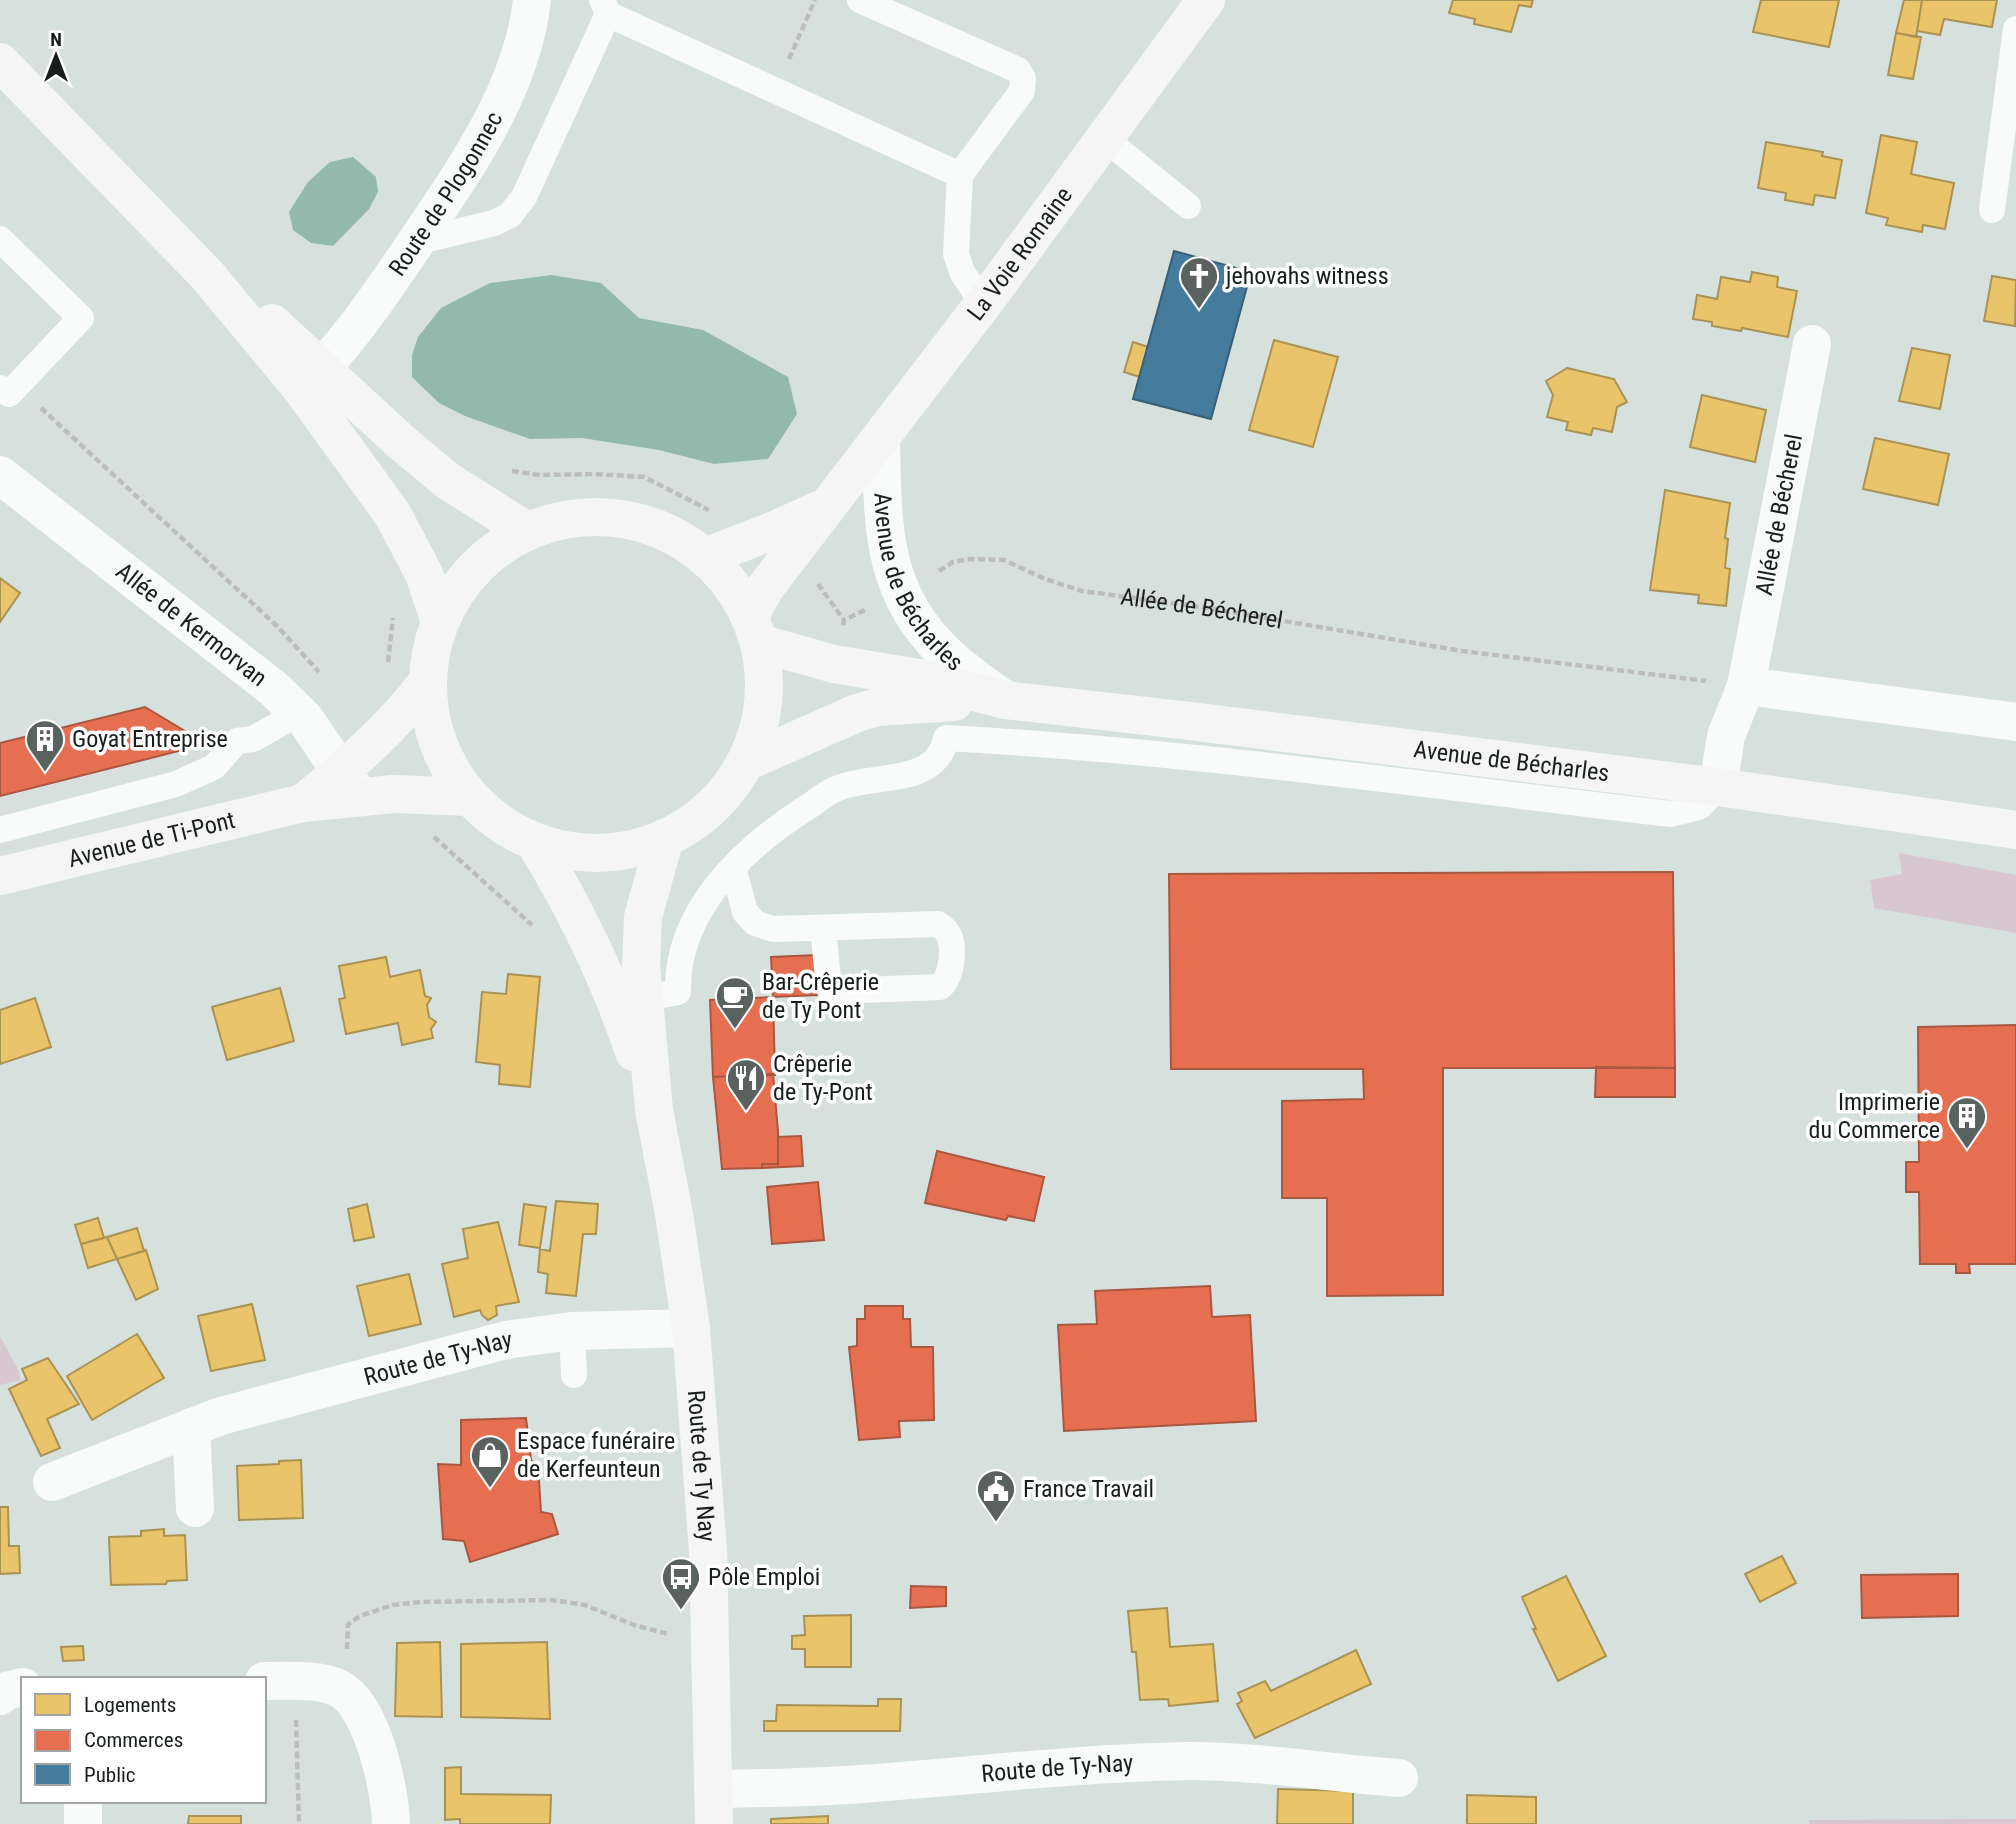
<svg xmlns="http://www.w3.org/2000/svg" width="2016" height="1824" viewBox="0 0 2016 1824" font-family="'Roboto Condensed',sans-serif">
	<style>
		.green { fill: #d8c7d1 }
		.water { fill: #93b9ad }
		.homes { fill: #e9c46a; stroke: #aa9253; stroke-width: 2 }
		.shops { fill: #e76f51; stroke: #a95741; stroke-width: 2 }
		.public { fill: #457b9d; stroke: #385f76; stroke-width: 2 }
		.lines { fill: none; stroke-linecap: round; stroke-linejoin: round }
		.path { stroke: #bcbebd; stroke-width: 4.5; stroke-dasharray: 7 3.5; stroke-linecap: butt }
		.lane { stroke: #f9fafa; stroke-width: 26 }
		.street { stroke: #f9fafa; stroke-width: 38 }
		.secondary { stroke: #f5f5f6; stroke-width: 38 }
		.labels { text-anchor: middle; stroke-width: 7; stroke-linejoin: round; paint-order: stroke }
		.street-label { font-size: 24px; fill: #181e1c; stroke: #fff }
		.poi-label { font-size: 24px; fill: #181e1c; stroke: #fff; text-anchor: start }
	</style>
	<rect width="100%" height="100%" fill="#d6e1dd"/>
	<path class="green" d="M1899 853 2016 875V933L1874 908 1870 880 1902 874Z
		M0 1336 18 1370 21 1380 0 1385Z
		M2016 1819V1824H1809V1820Z"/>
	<path class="water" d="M353 157 376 177 378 192 369 209 333 246 311 243 293 230 289 212 308 182 330 162Z
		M551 275 601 283 639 318 703 330 788 377 797 414 768 459 714 464 659 450 582 438 530 439 465 416 439 403 412 377V355L418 337 441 308 490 283Z"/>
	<path class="homes" d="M1453 0H1533L1531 7 1519 5 1511 32 1474 24 1475 19 1449 13Z
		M1761 0H1839L1829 47 1753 32Z
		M1904 0H1922L1916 37 1896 33Z
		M1922 0H1997L1992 27 1944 19 1940 35 1917 31Z
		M1896 33 1921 37 1913 79 1888 75Z
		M1881 135 1917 142 1911 174 1954 183 1945 229 1923 225 1922 232 1886 225 1888 218 1866 213Z
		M1766 142 1823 152 1822 156 1842 160 1835 198 1815 195 1813 205 1785 200 1786 193 1758 188Z
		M1752 272 1778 277 1777 287 1797 291 1788 337 1742 328 1741 331 1712 326V322L1693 319 1697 295 1717 299 1721 277 1750 282Z
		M1992 276 2016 280 2015 326 1984 321Z
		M1274 340 1338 357 1313 447 1249 430Z
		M1133 342 1148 347 1140 377 1124 372Z
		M1912 348 1950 355 1940 409 1899 401Z
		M1567 368 1614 379 1627 402 1617 407 1612 432 1593 428 1591 435 1566 430 1568 422 1547 417 1553 395 1546 381Z
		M1702 395 1766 410 1755 462 1690 447Z
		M1875 438 1949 454 1938 505 1863 489Z
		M1665 490 1730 503 1725 538 1728 539 1725 568 1730 569 1726 606 1698 603 1699 595 1650 590Z
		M0 578 20 593 0 622Z
		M386 957 390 977 420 970 425 996 431 998 427 1005 429 1017 436 1022 431 1029 433 1038 402 1045 398 1023 346 1034 339 999 345 998 339 966Z
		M508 974 540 977 530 1087 499 1084 500 1065 476 1062 482 992 506 994Z
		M280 988 294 1041 227 1060 212 1007Z
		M35 998 51 1047 0 1064V1010Z
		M556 1201 598 1204 596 1234H583L576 1296 546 1293 548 1274 538 1272 540 1249 550 1251Z
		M367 1204 374 1237 354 1241 348 1209Z
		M524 1204 546 1207 540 1248 519 1245Z
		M98 1218 104 1238 81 1244 75 1225Z
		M498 1222 519 1302 496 1306 497 1315 488 1320 482 1315 480 1310 454 1317 442 1264 468 1258 463 1229Z
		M137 1228 144 1251 117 1259 107 1237Z
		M107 1237 117 1259 88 1268 81 1244Z
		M146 1250 158 1289 136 1300 117 1259Z
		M409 1274 421 1324 369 1336 357 1286Z
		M252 1304 265 1360 211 1371 198 1316Z
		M137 1334 164 1378 92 1420 67 1376Z
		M48 1358 79 1404 47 1419 60 1448 41 1456 9 1389 27 1380 22 1369Z
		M301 1460 303 1518 239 1520 237 1466 279 1464V1461Z
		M0 1507H8L9 1546H19L20 1573 0 1574Z
		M164 1529V1536L185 1535 187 1580 167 1581 166 1584 111 1585 109 1537 141 1536V1531Z
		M1782 1556 1796 1583 1760 1602 1745 1574Z
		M1566 1576 1606 1656 1558 1681 1533 1629H1536L1522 1597Z
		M1167 1608 1170 1647 1213 1644 1218 1701 1169 1706 1168 1699 1140 1700 1136 1652H1132L1128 1611Z
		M851 1615V1667H805V1649H792V1636L805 1635 804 1616Z
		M440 1642 442 1717 395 1716 397 1643Z
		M547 1642 550 1719 461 1717V1644Z
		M83 1646 84 1660 63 1661 61 1647Z
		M1356 1650 1371 1684 1255 1738 1237 1704 1242 1701 1238 1693 1265 1681 1271 1691Z
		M878 1699H901L900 1731H764V1721H776L777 1705 878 1706Z
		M461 1767V1794L551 1795 550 1824H460V1819L445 1820V1768Z
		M1278 1789 1353 1791V1824H1277Z
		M1467 1795 1536 1797V1824H1467Z
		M189 1816H241V1824H188Z
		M828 1816V1824H771V1819Z"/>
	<path class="shops" d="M145 707 190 734 179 751 0 796V743Z
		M1673 872 1675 1068H1443V1295L1327 1296V1198H1282V1101L1364 1099 1363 1069H1171L1169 874Z
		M817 955V995L773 997 771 957Z
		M773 997 775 1075 713 1077 710 1000Z
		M2016 1025V1264H1969L1970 1273H1956V1264H1920L1919 1192H1906V1162H1919L1918 1027Z
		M1596 1067 1675 1068V1097H1595Z
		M773 1074 778 1131V1164H762V1168L722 1169 713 1077Z
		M801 1136 803 1166 762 1168V1164H778V1137Z
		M937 1151 1044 1177 1034 1221 1008 1216 1006 1220 925 1203Z
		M818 1182 824 1240 772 1244 767 1187Z
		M1210 1286 1212 1317 1250 1315 1256 1421 1064 1431 1058 1325 1097 1324 1095 1291Z
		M865 1306H903V1319H910L911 1347H933L934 1420 899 1421 900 1437 859 1440 849 1347 857 1346V1319H865Z
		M526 1418 531 1460 538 1464 541 1512 552 1514 558 1534 470 1562 464 1541 443 1539 438 1464 461 1465V1420Z
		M1958 1574V1616L1862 1618 1861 1575Z
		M911 1586 946 1587V1606L910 1608Z"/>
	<path class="public" d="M1174 251 1251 272 1211 419 1133 399Z"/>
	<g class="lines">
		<g class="path">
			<path d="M789 59 815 0"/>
			<path d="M41 408 277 626 319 672"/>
			<path d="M512 471 540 475 596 474 644 477 709 510"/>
			<path id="s1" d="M939 571 953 562 970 559 1004 560 1045 579 1082 591 1201 607 1462 651 1706 681"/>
			<path d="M818 584 844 620"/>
			<path d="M843 625 844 620 867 609"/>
			<path d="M388 662 393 618"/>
			<path d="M434 837 532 925"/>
			<path d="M347 1649 348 1624 360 1616 393 1605 421 1602 552 1600 585 1605 634 1625 668 1634"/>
			<path d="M296 1720 299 1824"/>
		</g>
		<path class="lane" d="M602 0 608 14 960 175 1022 91 1023 79 1018 70 860 0
			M1104 138 1188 206
			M960 175 956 254 962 272 983 304
			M1992 210 2016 29
			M0 239 81 318 9 394 0 388
			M415 242 494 223 510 215 524 197 608 14
			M0 830 176 784 214 767 237 741 253 739 299 713
			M733 867 745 912 755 923 773 929 938 924C941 926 945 929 947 932 956 944 952 978 940 987L836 991 829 988 823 928
			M643 999 678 992C676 911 742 849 806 808 816 802 827 792 838 788 874 773 936 787 946 738 1189 751 1430 786 1671 814L1699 807 1718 787
			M572 1331 574 1375"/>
		<g class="street">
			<path id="s2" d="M301 388C347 346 381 293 416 242 465 169 522 90 532 0"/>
			<path id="s3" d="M881 437C883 521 879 591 946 654 964 671 985 685 1005 700"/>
			<path id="s4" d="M0 475 274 689 305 719 341 772 361 797"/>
			<path d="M1746 686 2016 722"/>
			<path id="s5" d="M1718 787 1726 736 1746 686 1812 344"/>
			<path d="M191 1427 195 1508"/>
			<path id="s6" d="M52 1482 221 1416 506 1340 572 1331 691 1328"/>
			<path d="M264 1681C288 1681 319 1678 340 1689 373 1707 390 1790 391 1824"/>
			<path d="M0 1696 6 1691 23 1687"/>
			<path id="s7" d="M713 1789C763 1788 812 1788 861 1784 970 1776 1079 1763 1189 1761 1259 1761 1329 1773 1399 1778"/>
			<path d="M83 1801V1824"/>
		</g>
		<g class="secondary">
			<path d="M0 62 207 275 301 388 393 515 424 574 440 622"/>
			<path d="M272 323 400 441 448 481 527 531"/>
			<circle cx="596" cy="685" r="168"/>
			<path d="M705 557 777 529 821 509"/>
			<path id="s8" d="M750 616 765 588 983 304 1206 0"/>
			<path id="s9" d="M759 643 834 664 924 679 1005 700 1190 721 1718 787 2016 830"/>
			<path d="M746 762 857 713 878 707 954 702"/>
			<path d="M303 803C347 767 393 728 427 682"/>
			<path id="s10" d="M665 838 643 917 641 966 654 1110 674 1214 691 1328 708 1551 714 1824"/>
			<path d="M534 841C575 908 609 977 634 1052"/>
			<path id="s11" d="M0 876 303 803 394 794 470 797"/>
		</g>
	</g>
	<defs>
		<g id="church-pin" transform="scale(2.0125)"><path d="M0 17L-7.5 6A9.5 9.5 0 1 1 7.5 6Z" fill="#5a6260" stroke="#fff"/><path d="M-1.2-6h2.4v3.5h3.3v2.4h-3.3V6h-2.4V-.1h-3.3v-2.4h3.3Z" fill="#fff"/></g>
		<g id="building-pin" transform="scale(2.0125)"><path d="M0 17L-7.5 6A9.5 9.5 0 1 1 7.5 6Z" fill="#5a6260" stroke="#fff"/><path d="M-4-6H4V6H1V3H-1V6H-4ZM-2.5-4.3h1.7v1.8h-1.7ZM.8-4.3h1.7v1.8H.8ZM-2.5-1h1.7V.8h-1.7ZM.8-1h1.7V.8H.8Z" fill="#fff"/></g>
		<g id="cafe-pin" transform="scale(2.0125)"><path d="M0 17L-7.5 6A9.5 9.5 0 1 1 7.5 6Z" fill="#5a6260" stroke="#fff"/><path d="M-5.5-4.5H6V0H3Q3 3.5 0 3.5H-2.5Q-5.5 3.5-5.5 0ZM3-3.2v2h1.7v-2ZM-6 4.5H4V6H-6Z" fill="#fff"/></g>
		<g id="restaurant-pin" transform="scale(2.0125)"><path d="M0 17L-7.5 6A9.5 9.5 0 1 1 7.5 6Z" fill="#5a6260" stroke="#fff"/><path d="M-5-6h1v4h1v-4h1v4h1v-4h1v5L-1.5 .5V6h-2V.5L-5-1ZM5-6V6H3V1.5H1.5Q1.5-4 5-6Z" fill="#fff"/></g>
		<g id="shop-pin" transform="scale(2.0125)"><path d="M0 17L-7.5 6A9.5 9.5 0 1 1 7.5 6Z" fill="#5a6260" stroke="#fff"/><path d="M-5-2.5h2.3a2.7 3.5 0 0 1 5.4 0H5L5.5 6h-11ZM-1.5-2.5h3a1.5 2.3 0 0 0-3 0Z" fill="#fff"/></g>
		<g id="civic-pin" transform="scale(2.0125)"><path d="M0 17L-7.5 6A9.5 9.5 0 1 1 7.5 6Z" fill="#5a6260" stroke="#fff"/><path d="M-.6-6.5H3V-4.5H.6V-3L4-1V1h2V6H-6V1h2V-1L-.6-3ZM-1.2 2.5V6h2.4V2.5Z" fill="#fff"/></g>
		<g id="bus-pin" transform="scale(2.0125)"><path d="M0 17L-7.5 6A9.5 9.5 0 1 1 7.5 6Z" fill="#5a6260" stroke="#fff"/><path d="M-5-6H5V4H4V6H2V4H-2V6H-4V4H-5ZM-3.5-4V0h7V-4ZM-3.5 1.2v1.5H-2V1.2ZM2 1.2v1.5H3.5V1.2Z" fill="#fff"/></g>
	</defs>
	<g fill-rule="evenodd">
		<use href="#church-pin" x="1199" y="276"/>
		<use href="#building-pin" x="45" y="739"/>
		<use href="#cafe-pin" x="735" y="996"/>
		<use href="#restaurant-pin" x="746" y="1078"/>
		<use href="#building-pin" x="1967" y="1116"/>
		<use href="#shop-pin" x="490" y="1455"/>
		<use href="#civic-pin" x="996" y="1489"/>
		<use href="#bus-pin" x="681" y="1577"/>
	</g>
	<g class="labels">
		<g class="street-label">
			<text dy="8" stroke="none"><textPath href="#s2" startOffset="243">Route de Plogonnec</textPath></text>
			<text dy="8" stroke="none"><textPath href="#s8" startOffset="452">La Voie Romaine</textPath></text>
			<text dy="8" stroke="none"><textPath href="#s5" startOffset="280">Allée de Bécherel</textPath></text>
			<text dy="8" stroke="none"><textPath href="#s3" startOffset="154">Avenue de Bécharles</textPath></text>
			<text dy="8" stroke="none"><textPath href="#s1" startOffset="273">Allée de Bécherel</textPath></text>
			<text dy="8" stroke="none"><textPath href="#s4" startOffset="243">Allée de Kermorvan</textPath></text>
			<text dy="8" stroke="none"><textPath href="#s9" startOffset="763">Avenue de Bécharles</textPath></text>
			<text dy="8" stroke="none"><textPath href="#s11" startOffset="156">Avenue de Ti-Pont</textPath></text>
			<text dy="8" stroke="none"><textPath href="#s6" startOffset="406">Route de Ty-Nay</textPath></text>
			<text dy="8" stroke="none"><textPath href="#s10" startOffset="635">Route de Ty Nay</textPath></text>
			<text dy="8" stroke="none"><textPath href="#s7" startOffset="345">Route de Ty-Nay</textPath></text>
		</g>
		<g class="poi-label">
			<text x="1226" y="284">jehovahs witness</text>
			<text x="72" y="747">Goyat Entreprise</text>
			<text x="762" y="990">Bar-Crêperie<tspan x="762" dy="28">de Ty Pont</tspan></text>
			<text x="773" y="1072">Crêperie<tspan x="773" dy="28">de Ty-Pont</tspan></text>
			<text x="1940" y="1110" text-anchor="end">Imprimerie<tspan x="1940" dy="28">du Commerce</tspan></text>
			<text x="517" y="1449">Espace funéraire<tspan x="517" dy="28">de Kerfeunteun</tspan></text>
			<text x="1023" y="1497">France Travail</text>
			<text x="708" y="1585">Pôle Emploi</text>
		</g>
	</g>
	<rect x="21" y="1677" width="245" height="126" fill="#ffffff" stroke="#a3a5a4" stroke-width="2"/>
	<rect x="35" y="1694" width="35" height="21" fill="#e9c46a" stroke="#a3a5a4" stroke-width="2"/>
	<text x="84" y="1712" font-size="21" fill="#181e1c">Logements</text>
	<rect x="35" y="1730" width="35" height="21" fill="#e76f51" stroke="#a3a5a4" stroke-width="2"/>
	<text x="84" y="1747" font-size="21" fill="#181e1c">Commerces</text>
	<rect x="35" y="1764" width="35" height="21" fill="#457b9d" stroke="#a3a5a4" stroke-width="2"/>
	<text x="84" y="1782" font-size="21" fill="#181e1c">Public</text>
	<g transform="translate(56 56)" stroke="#ffffff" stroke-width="5" paint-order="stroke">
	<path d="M0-5L12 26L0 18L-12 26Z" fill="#181e1c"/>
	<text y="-10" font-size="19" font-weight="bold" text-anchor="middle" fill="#181e1c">N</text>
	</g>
</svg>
